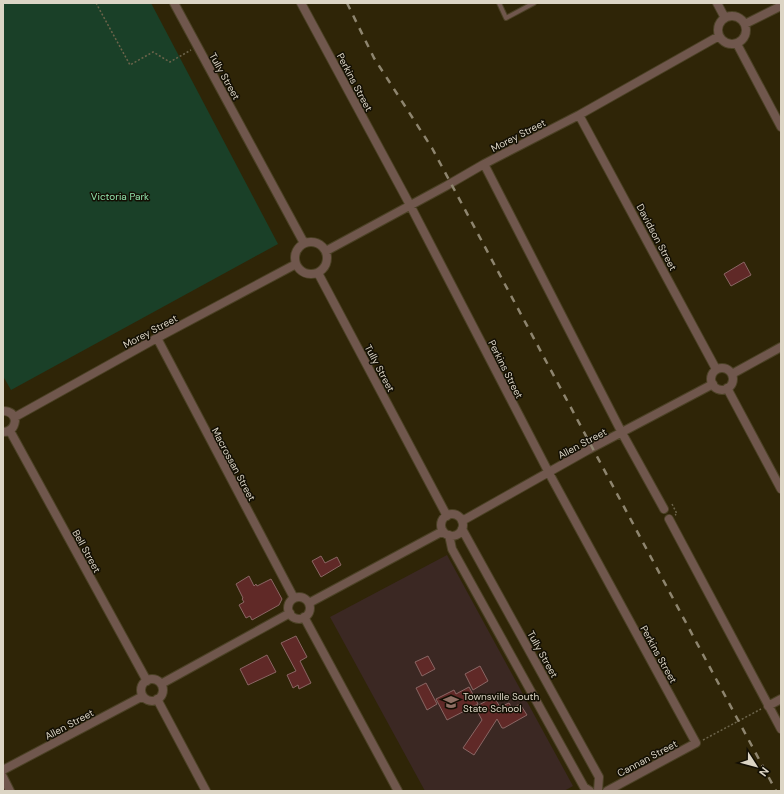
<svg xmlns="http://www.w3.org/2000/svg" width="784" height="794" viewBox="0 0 784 794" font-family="'DM Sans',sans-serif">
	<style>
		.education { fill: #3b2823 }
		.green { fill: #1a4028 }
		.building { fill: #602927; stroke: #8a6664 }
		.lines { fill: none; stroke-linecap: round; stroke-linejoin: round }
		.lane-casing { stroke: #4b4125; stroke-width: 6 }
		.street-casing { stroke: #4b4125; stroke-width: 10 }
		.path { stroke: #6c644b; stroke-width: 1.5; stroke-dasharray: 2 2; stroke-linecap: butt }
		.lane { stroke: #70574d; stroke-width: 4 }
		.street { stroke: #70574d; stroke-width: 8 }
		.rail { stroke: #8e856f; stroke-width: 2.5; stroke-dasharray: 7 7; stroke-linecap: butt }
		.labels { text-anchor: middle; stroke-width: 3; stroke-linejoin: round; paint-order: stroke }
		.street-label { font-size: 10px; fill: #dcd5c5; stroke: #130f04 }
		.park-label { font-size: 10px; fill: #91e3ac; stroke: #130f04 }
		.poi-label { font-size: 10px; fill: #dcd5c5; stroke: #130f04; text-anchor: start }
	</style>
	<rect width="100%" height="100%" fill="#2f2507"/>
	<path class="education" d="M447 555 573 786 564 791H425L330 617Z"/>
	<path class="green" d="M3 3H151L278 244 11 390 3 376Z"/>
	<path class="building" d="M744 262 751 275 731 286 724 274Z
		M321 556 325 563 337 557 341 565 321 577 312 561Z
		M249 576 254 586 256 584 257 586 271 579 282 599 279 605 252 620 250 616 246 618 239 605 244 602 242 599 243 598 236 584Z
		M296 636 307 657 300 661 311 683 299 689 298 685 293 688 287 675 296 671 281 643Z
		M267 655 276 672 248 685 240 669Z
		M428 656 435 669 422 676 415 662Z
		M480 666 488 681 473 690 465 674Z
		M426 683 437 704 427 710 416 688Z
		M469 687 478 704 447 720 436 699 454 690 456 694Z
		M494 697 500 707 509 703 512 708 520 704 527 715 504 728H502L497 719 474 755 463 748 482 720 475 707Z"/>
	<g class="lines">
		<g class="lane-casing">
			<path id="lane" d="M499 3 506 18 534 3"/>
		</g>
		<g class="street-casing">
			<path id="street" d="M174 3 304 243
				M301 3 410 205 549 473 696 743 607 791
				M717 3 725 18
				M718 30a14 14 0 1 1 28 0a14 14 0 1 1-28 0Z
				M745 24 781 6
				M737 44 781 127
				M579 115 716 369
				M484 164 622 433 664 509
				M295 258a16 16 0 1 1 32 0a16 16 0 1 1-32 0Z
				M326 251 446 186 484 164 579 115 719 36
				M318 273 447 516
				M157 338 294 598
				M711 379a11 11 0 1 1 22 0a11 11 0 1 1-22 0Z
				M732 374 781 347
				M727 388 781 489
				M3 411C10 411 14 414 15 421 14 428 10 432 3 432
				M15 417 157 338 296 264
				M10 431 147 681
				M441 525a11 11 0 1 1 22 0a11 11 0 1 1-22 0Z
				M669 519 781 729
				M462 521 588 450 713 384
				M462 529 599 777 598 791
				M449 535 452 549 584 787 590 791
				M288 608a11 11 0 1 1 22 0a11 11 0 1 1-22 0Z
				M309 603 443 531
				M304 617 398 791
				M141 690a11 11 0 1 1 22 0a11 11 0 1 1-22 0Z
				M161 684 290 613
				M157 699 206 791
				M768 706 781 699
				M3 770 143 696
				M3 777 10 791"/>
		</g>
		<path class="path" d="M96 3 130 65 153 52 170 62 191 50
			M672 504 677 514 675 515
			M703 740 761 709"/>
		<use href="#lane" class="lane"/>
		<use href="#street" class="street"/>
		<path class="rail" d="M347 3 374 58 432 148 776 791"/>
	</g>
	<defs>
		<g id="school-bare" transform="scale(1.2)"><path d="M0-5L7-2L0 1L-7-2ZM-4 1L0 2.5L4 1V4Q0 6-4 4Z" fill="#8d6e63" stroke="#130f04" stroke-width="2.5" paint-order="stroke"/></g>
	</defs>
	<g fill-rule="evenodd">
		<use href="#school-bare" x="451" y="702"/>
	</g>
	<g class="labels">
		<g class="street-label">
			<text transform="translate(225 76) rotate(61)" y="4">Tully Street</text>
			<text transform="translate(355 82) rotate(62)" y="4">Perkins Street</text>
			<text transform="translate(518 135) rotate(-27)" y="4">Morey Street</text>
			<text transform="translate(657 237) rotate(62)" y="4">Davidson Street</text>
			<text transform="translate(150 331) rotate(-28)" y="4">Morey Street</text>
			<text transform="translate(380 368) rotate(62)" y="4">Tully Street</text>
			<text transform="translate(506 369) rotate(63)" y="4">Perkins Street</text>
			<text transform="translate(582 443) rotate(-28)" y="4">Allen Street</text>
			<text transform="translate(234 464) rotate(62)" y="4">Macrossan Street</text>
			<text transform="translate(87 551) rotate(61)" y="4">Bell Street</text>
			<text transform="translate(543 654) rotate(61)" y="4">Tully Street</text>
			<text transform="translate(659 654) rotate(61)" y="4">Perkins Street</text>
			<text transform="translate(69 724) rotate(-28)" y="4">Allen Street</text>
			<text transform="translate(647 758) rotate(-28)" y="4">Cannan Street</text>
		</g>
		<g class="park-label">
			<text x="120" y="200">Victoria Park</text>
		</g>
		<g class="poi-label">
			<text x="463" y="700">Townsville South<tspan x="463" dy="12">State School</tspan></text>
		</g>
	</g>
	<rect width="784" height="794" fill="none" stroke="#dcd5c5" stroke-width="8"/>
	<g transform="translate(756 766) rotate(126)" stroke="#130f04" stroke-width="3" paint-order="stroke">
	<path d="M0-3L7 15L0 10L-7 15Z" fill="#dcd5c5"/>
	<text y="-6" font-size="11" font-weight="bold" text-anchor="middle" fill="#dcd5c5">N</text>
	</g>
</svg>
